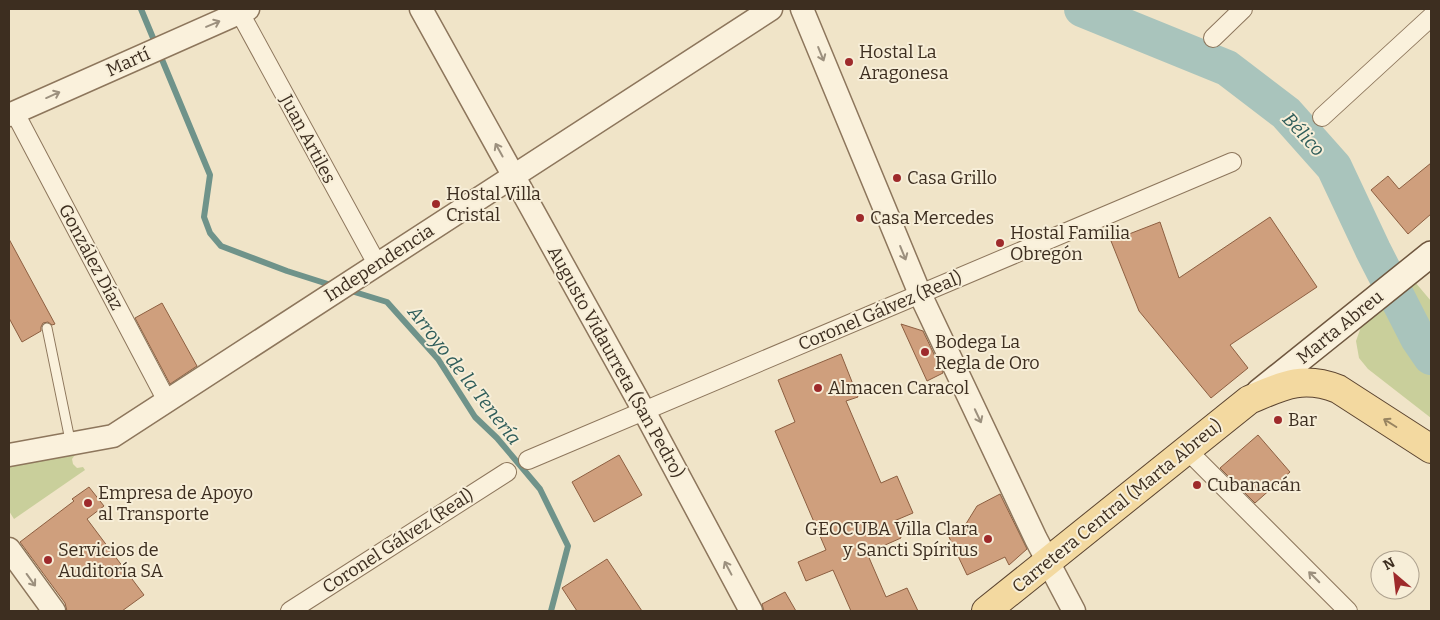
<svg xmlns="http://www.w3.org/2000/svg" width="1440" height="620" viewBox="0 0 1440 620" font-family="Bitter,serif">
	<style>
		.green { fill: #c9cf9b }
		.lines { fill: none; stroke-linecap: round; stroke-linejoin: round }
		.stream { stroke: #6f938a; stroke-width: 6 }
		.river { stroke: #a9c4bc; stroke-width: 36 }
		.building { fill: #cf9f7d; stroke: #8d5f41 }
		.service-casing { stroke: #8d765c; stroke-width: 11 }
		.minor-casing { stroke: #8d765c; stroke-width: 20 }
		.tertiary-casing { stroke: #8d765c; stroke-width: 25 }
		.secondary-casing { stroke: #6f573f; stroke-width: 28 }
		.primary-casing { stroke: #5b4430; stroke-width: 30 }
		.service { stroke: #faf1dc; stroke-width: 9 }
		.minor { stroke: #faf1dc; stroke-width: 18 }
		.tertiary { stroke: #faf1dc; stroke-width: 22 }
		.secondary { stroke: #faf1dc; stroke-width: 25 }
		.primary { stroke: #f3d9a0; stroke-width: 28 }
		.oneway { stroke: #9c907e }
		.oneway2 { stroke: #988460 }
		.poi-dot { fill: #9e2a2b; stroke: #f7eed8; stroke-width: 2 }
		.labels { text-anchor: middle; stroke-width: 4; stroke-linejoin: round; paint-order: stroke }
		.poi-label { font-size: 18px; fill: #3d2e20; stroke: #f7eed8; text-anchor: start }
		.street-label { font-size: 18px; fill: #3d2e20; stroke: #f7eed8 }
		.water-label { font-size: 19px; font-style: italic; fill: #2f5d5a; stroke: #f7eed8 }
	</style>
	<rect width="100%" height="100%" fill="#f0e4c8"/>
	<path class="green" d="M1415 282 1431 301V418L1368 369 1359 358 1356 341 1362 324Z
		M75 455 72 459 73 464 77 468 83 467 85 470 14 519 9 511V465Z"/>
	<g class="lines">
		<path class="stream" d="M141 9 210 175 204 217 210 233 221 246 287 271 334 286
			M348 290 387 302 438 359 475 417 497 438 540 489 568 546 551 611"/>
		<path class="river" d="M1082 9 1227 68 1286 113 1334 167 1373 250 1418 338 1431 357"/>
	</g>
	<path class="building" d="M1431 163V214L1408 234 1371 190 1388 176 1399 189Z
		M1270 217 1317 287 1230 345 1248 368 1211 398 1139 311 1111 241 1160 222 1179 278Z
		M9 239 55 324 52 325 48 322 43 323 41 327V331L22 342 9 318Z
		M162 303 197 366 170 384 135 318Z
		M901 324 923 331 943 373 927 381Z
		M841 354 858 397 846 401 881 483 897 476 913 513 894 521 901 538 867 553 886 597 907 588 918 611H851L833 570 806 581 798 562 826 550 775 431 795 422 778 380Z
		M1258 435 1290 472 1255 503 1220 468Z
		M619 455 642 495 594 522 572 482Z
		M89 487 104 506 87 519 144 595 122 611H67L65 603 20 542 74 501 72 499Z
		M1000 494 1027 549 1009 565 1005 557 967 575 948 535 964 527 977 506Z
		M607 559 642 611H577L562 588Z
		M785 592 796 611H764L762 604Z"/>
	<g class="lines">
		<g class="service-casing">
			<path id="service" d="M47 328 71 445"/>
		</g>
		<g class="minor-casing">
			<path id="minor" d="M240 13 377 264
				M1213 38 1243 9
				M15 113 167 401
				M1322 117 1431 17
				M1187 450 1348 611
				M528 460 1232 162
				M290 611 507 472"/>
		</g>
		<g class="tertiary-casing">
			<path id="tertiary" d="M421 9 644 411 751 611
				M802 9 920 294 1036 539 1074 611
				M9 115 248 9
				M9 455 113 436 771 9
				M9 549 54 611"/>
		</g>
		<g class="secondary-casing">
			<path id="secondary" d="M1259 392 1431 254"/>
		</g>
		<g class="primary-casing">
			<path id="primary" d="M986 611 1249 400C1282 386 1302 375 1338 389L1431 449"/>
		</g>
		<use href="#service" class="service"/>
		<use href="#minor" class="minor"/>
		<use href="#tertiary" class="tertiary"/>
		<use href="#secondary" class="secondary"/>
		<use href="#primary" class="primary"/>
	</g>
	<defs><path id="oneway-shaft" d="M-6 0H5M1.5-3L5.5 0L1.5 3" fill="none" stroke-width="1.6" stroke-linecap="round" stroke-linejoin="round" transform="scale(1.25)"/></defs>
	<g class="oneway">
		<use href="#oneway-shaft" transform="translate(213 24) rotate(-23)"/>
		<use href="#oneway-shaft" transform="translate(821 54) rotate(68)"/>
		<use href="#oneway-shaft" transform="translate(53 95) rotate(-24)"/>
		<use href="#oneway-shaft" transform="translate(499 150) rotate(-119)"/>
		<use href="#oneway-shaft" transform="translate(903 253) rotate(68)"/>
		<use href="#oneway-shaft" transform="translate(978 416) rotate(65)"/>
		<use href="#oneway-shaft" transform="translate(728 568) rotate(-118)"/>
		<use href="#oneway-shaft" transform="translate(1314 577) rotate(-135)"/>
		<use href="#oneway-shaft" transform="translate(31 580) rotate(54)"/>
	</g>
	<use class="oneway2" href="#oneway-shaft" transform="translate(1390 423) rotate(-148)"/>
	<g class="poi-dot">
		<circle cx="849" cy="62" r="5"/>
		<circle cx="897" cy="178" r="5"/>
		<circle cx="436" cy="204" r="5"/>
		<circle cx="860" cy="218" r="5"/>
		<circle cx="1000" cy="243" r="5"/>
		<circle cx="925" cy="352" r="5"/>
		<circle cx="818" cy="388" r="5"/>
		<circle cx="1278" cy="420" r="5"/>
		<circle cx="1197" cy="485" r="5"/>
		<circle cx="88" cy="503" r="5"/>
		<circle cx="988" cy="539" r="5"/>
		<circle cx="48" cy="560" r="5"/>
	</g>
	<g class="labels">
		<g class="poi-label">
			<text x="859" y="58">Hostal La<tspan x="859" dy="21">Aragonesa</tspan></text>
			<text x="907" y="184">Casa Grillo</text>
			<text x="446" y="200">Hostal Villa<tspan x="446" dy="21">Cristal</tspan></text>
			<text x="870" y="224">Casa Mercedes</text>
			<text x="1010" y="239">Hostal Familia<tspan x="1010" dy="21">Obregón</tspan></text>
			<text x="935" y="348">Bodega La<tspan x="935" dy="21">Regla de Oro</tspan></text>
			<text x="828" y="394">Almacen Caracol</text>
			<text x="1288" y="426">Bar</text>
			<text x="1207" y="491">Cubanacán</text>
			<text x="98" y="499">Empresa de Apoyo<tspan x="98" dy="21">al Transporte</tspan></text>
			<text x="978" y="535" text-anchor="end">GEOCUBA Villa Clara<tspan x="978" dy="21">y Sancti Spíritus</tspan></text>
			<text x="58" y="556">Servicios de<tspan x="58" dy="21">Auditoría SA</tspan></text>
		</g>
		<g class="street-label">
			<text transform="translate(128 62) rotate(-24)" y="6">Martí</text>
			<text transform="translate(308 139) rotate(62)" y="6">Juan Artiles</text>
			<text transform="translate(91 257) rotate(62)" y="6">González Díaz</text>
			<text transform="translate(379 263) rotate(-33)" y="6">Independencia</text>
			<text transform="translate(880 311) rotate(-23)" y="6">Coronel Gálvez (Real)</text>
			<text transform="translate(1340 327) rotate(-39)" y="6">Marta Abreu</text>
			<text transform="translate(616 362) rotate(61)" y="6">Augusto Vidaurreta (San Pedro)</text>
			<text transform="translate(1117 506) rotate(-39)" y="6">Carretera Central (Marta Abreu)</text>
			<text transform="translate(398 541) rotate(-33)" y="6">Coronel Gálvez (Real)</text>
		</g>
		<g class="water-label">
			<text transform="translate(1304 134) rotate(47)" y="7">Bélico</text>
			<text transform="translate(465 375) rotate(52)" y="7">Arroyo de la Tenería</text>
		</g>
	</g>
	<rect width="1440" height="620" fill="none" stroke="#3d2e20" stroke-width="20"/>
	<g transform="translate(1395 575) rotate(332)"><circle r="24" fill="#f7eed8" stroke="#ada18e"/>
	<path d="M0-4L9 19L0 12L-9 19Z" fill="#9e2a2b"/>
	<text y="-8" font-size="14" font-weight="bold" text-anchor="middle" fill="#3d2e20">N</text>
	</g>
</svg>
